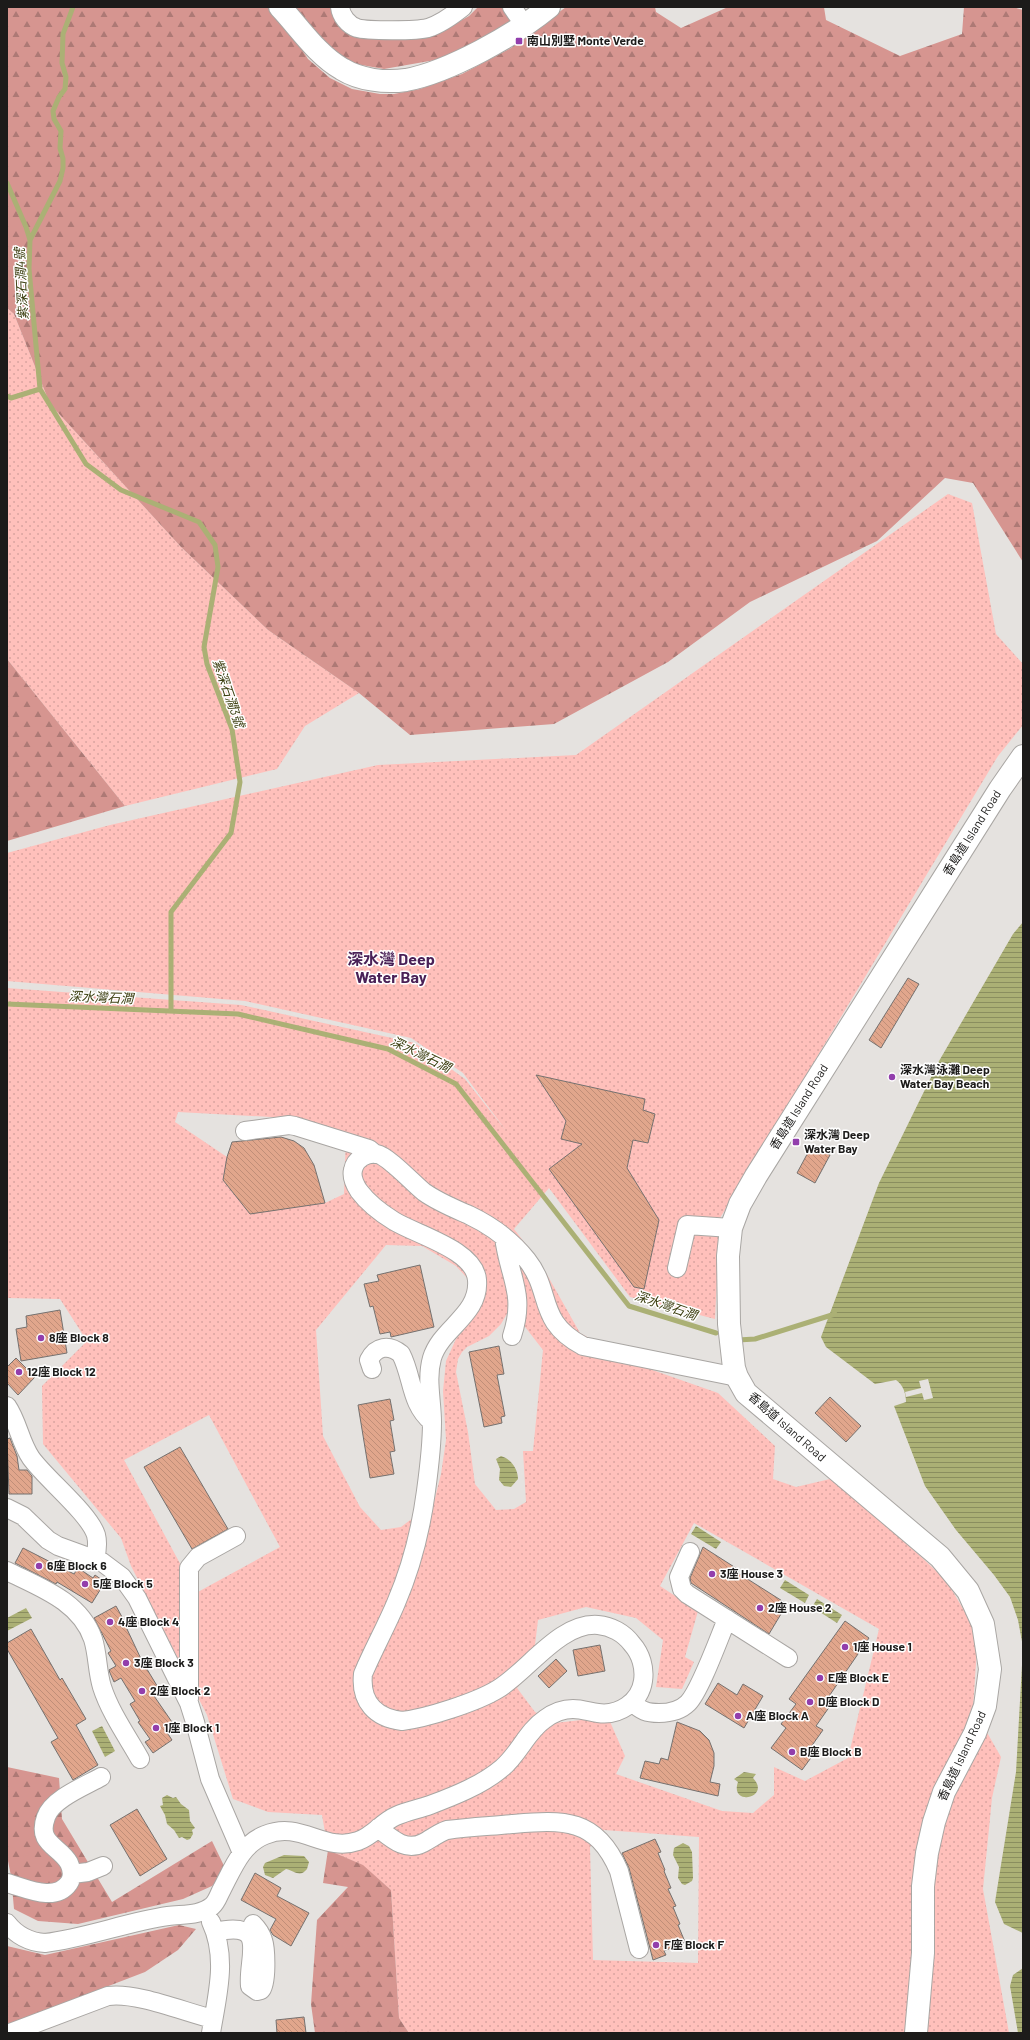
<svg xmlns="http://www.w3.org/2000/svg" width="1030" height="2040" viewBox="0 0 1030 2040" font-family="Barlow,'Noto Sans TC',sans-serif">
	<style>
		.grass { fill: url(#grass-dots); fill-rule: evenodd }
		.forest { fill: url(#forest-firs) }
		.water { fill: url(#water-rules) }
		.pier { fill: #e5e2df }
		.lines { fill: none; stroke-linecap: round; stroke-linejoin: round }
		.stream { stroke: #abb075; stroke-width: 5 }
		.building { fill: url(#building-back-hatch); stroke: #75716f }
		.minor-casing { stroke: #a9a6a3; stroke-width: 20 }
		.major-casing { stroke: #a9a6a3; stroke-width: 24 }
		.minor { stroke: #fff; stroke-width: 18 }
		.major { stroke: #fff; stroke-width: 22 }
		.poi-dot { fill: #923eac; stroke: #fff; stroke-width: 1.5 }
		.labels { text-anchor: middle; stroke-width: 3; stroke-linejoin: round; paint-order: stroke }
		.poi-label { font-size: 12px; font-weight: bold; fill: #1c1b1a; stroke: #fff; text-anchor: start }
		.street-label { font-size: 12px; fill: #1c1b1a; stroke: #fff }
		.water-label { font-size: 13px; font-style: italic; fill: #3d3f11; stroke: #fff }
		.district-label { font-size: 16px; font-weight: bold; fill: #4a2157; stroke: #fff }
	</style>
	<defs>
		<pattern id="grass-dots" width="8" height="8" patternUnits="userSpaceOnUse"><rect width="8" height="8" fill="#ffc0bb"/><path d="M2 2h.1M6 6h.1" fill="none" stroke="#daa4a0" stroke-width="1.8" stroke-linecap="round"/></pattern>
		<pattern id="forest-firs" width="22" height="20" patternUnits="userSpaceOnUse"><rect width="22" height="20" fill="#d69590"/><path d="M5 1l3.5 6h-7zM16 11l3.5 6h-7z" fill="#ad7975"/></pattern>
		<pattern id="water-rules" width="6" height="5" patternUnits="userSpaceOnUse"><rect width="6" height="5" fill="#abb075"/><path d="M0 2.5h6" fill="none" stroke="#8a8e5f"/></pattern>
		<pattern id="building-back-hatch" width="6" height="6" patternUnits="userSpaceOnUse"><rect width="6" height="6" fill="#e1a68c"/><path d="M-1 5l2 2M0 0l6 6M5-1l2 2" fill="none" stroke="#c08e78"/></pattern>
	</defs>
	<rect width="100%" height="100%" fill="#e5e2df"/>
	<path class="grass" d="M7 308 14 314 50 404 181 547 268 630 359 693 305 726 277 769 125 806 7 659Z
		M948 494 972 503 996 634 1023 664V725L998 756 720 1218 715 1319 630 1297 549 1188 514 1229 541 1264 580 1333 641 1366 718 1393 775 1446 773 1479 796 1487 830 1479 864 1504 946 1580 978 1634 973 1708 1001 1757 992 1798 983 1889 1009 2033H409L399 2018 391 1890 362 1865 328 1850 322 1815 268 1812 233 1799 207 1715 131 1566 121 1538 43 1444 42 1386 87 1341 60 1299 7 1298V988L241 1005 415 1043 465 1079 507 1132 463 1073 411 1038 245 1001 7 981V853L110 825 378 765 576 755ZM178 1112 289 1118 346 1134 344 1194 325 1203 250 1213 223 1180 227 1157 175 1122ZM386 1245 422 1246 456 1266 468 1279 472 1320 456 1339 446 1361 443 1391 446 1440 441 1474 434 1502 401 1527 381 1530 360 1507 323 1436 316 1330ZM511 1290 526 1292 522 1323 543 1350 533 1451H523L526 1502 514 1509 496 1510 475 1484 468 1432 456 1372 458 1359 462 1352 467 1347 489 1336 501 1324 508 1312ZM209 1415 280 1547 196 1593 124 1460ZM694 1523 879 1629 848 1758 805 1781 774 1767V1795L753 1813 722 1811 616 1774 625 1756 608 1717 555 1723 535 1712 517 1688 532 1670 538 1620 586 1607 636 1618 663 1640 656 1687 682 1689 694 1662 685 1657 698 1611 660 1586ZM604 1830 699 1837 698 1963 593 1960 590 1847Z"/>
	<path class="forest" d="M7 7H270L289 30 308 59 330 78 352 89 380 94H394L420 89 462 74 511 48 566 7H655L656 12 681 28 728 7H824L826 20 900 56 962 34 964 7H1013L1023 10V562L973 483 945 478 877 541 750 602 668 662 554 724 410 735 359 693 268 630 181 547 50 404 14 314 7 308Z
		M293 7H331L350 33 446 29 469 16 478 7H508L520 23 458 56 384 69 356 64 336 55Z
		M7 659 125 806 7 841Z
		M7 1767 59 1778 62 1819 112 1902 212 1841 227 1872 212 1886 183 1899 78 1924 38 1921 14 1909 11 1876 7 1856Z
		M328 1850 363 1865 391 1890 399 2018 409 2033H315L311 2004 317 1920 348 1887 323 1883Z
		M179 1925 196 1929 178 1950 145 1972 7 2025V1946L45 1955Z"/>
	<path class="water" d="M1023 922V1933L1004 1924 995 1902 1016 1772 1023 1647 1018 1620 1010 1597 994 1575 956 1530 925 1486 894 1406 906 1402C906 1393 903 1385 896 1380L875 1384 826 1347 821 1337 879 1183 939 1061 1013 934Z
		M501 1456C511 1459 518 1469 518 1479L511 1487 504 1486 499 1480 500 1469 496 1459Z
		M696 1526 721 1542 716 1549 691 1534Z
		M785 1580 809 1595 805 1603 780 1588Z
		M817 1599 842 1615 837 1623 812 1607Z
		M26 1608 32 1618 7 1631V1618Z
		M102 1726 115 1751 105 1757 92 1731Z
		M744 1772 756 1774 753 1778C772 1798 729 1807 738 1782L734 1779Z
		M167 1795 173 1798 176 1797 181 1804 189 1810 190 1821 195 1828 192 1830 193 1834 190 1839 187 1840 182 1837 179 1838 174 1830 167 1824 165 1815 160 1806 163 1805 162 1798Z
		M683 1843 689 1846 692 1852 693 1878 692 1881 685 1885 682 1884 678 1878 679 1867 673 1855 674 1848Z
		M284 1855 304 1856 309 1862 307 1869C300 1878 295 1871 286 1869L273 1878 265 1875 263 1867 265 1863Z
		M1023 1968V2033H1018L1010 1986 1013 1975Z"/>
	<path class="pier" d="M928 1379 933 1398 924 1400 922 1393 906 1397 905 1392 921 1388 919 1381Z"/>
	<g class="lines">
		<path class="stream" d="M7 183 26 227 30 240 29 269 40 389
			M30 240 60 181 63 168V159L60 148 61 131 54 119 53 111 59 97 65 89 66 77 62 63 63 34 73 7
			M7 396 11 398 40 389 86 464 121 490 199 522 215 545 218 567 204 647 207 664 232 729 240 782 231 833 171 912V1011
			M7 1004 238 1014 388 1049 456 1084 629 1306 716 1333
			M738 1340 755 1339 835 1314"/>
	</g>
	<path class="building" d="M908 978 919 984 881 1048 869 1040Z
		M536 1075 645 1099 643 1110 655 1114 648 1143 633 1140 627 1168 659 1220 644 1289 634 1287 549 1169 582 1144 561 1139 566 1121Z
		M281 1137 294 1141 304 1148 314 1165 325 1203 250 1214 223 1180 227 1157 232 1142Z
		M812 1145 830 1155 815 1183 797 1173Z
		M420 1265 434 1327 391 1337 390 1332 380 1334 373 1306 370 1307 364 1284 379 1281 377 1275Z
		M60 1310 67 1353 21 1361 16 1329 27 1327 26 1316Z
		M499 1346 504 1374 497 1375 505 1416 501 1417 502 1423 484 1427 469 1352Z
		M16 1358 35 1377 18 1395 7 1383V1367Z
		M830 1397 861 1426 846 1442 815 1413Z
		M390 1399 394 1420 390 1421 395 1451 390 1452 394 1474 370 1478 358 1405Z
		M10 1438 17 1456 19 1470H27L32 1476V1494H9L7 1439Z
		M180 1447 228 1529 192 1549 144 1467Z
		M703 1547 739 1570 738 1573 787 1604 769 1634 691 1583 690 1578Z
		M23 1548 74 1574 78 1568 93 1578 95 1575 105 1582 92 1603 57 1582 56 1584 15 1563Z
		M116 1606 127 1626 126 1627 142 1661 159 1689 152 1693 174 1725 166 1731 172 1740 153 1753 145 1742 150 1739 138 1722 140 1721 130 1704 135 1701 121 1678 114 1682 110 1673 109 1670 116 1666 108 1653 111 1651 94 1618Z
		M845 1621 869 1638 825 1702 830 1706 816 1726 823 1730 808 1751 813 1755 802 1770 771 1748 786 1728 781 1724 796 1704 789 1699Z
		M31 1629 60 1680 62 1678 86 1719 76 1725 98 1765 73 1780 51 1742 58 1738 7 1649V1643Z
		M600 1645 605 1671 578 1676 573 1650Z
		M556 1659 567 1671 549 1688 538 1676Z
		M718 1683 737 1695 743 1684 763 1696 744 1728 705 1704Z
		M677 1722 700 1731 709 1740 714 1753V1766L710 1782 720 1784 718 1796 640 1778 645 1761 659 1764 661 1758 668 1760Z
		M137 1809 167 1859 140 1876 110 1825Z
		M655 1839 661 1852 658 1853 665 1870 664 1871 671 1888 668 1889 676 1906 673 1907 680 1924 678 1925 685 1942 664 1951 666 1955 653 1960 629 1868 622 1853Z
		M255 1873 281 1888 277 1896 309 1913 291 1946 273 1935 270 1930 276 1919 241 1900Z
		M304 2017 306 2033H277L276 2020Z"/>
	<g class="lines">
		<g class="minor-casing">
			<path id="minor" d="M340 7C341 16 348 25 357 28 367 31 417 31 428 28 441 24 453 15 463 7
				M512 7 525 26
				M245 1131 289 1125 295 1126 369 1149 375 1154
				M504 1237C509 1278 526 1293 512 1336
				M677 1268 687 1225 731 1228
				M372 1369 369 1360C376 1346 389 1344 401 1354 413 1377 410 1404 432 1422
				M7 1406C18 1422 20 1442 31 1458 46 1479 89 1513 96 1535 98 1543 97 1551 95 1559
				M7 1508 23 1516 48 1540 58 1546 102 1562 122 1577 137 1598 189 1703 195 1722 210 1779 242 1853
				M690 1552 679 1577 682 1589 687 1594 788 1658
				M7 1571C39 1587 80 1601 93 1639 98 1655 97 1671 102 1687 110 1712 127 1736 140 1759
				M189 1699V1568L198 1557 236 1536
				M632 1702C641 1711 647 1713 659 1713 670 1713 680 1711 688 1703 700 1691 719 1638 727 1619
				M378 1828C391 1838 405 1852 423 1843 431 1839 438 1833 447 1830 469 1827 491 1826 512 1824 563 1820 596 1817 619 1871L639 1949
				M72 1874 88 1872 103 1866
				M7 1883C26 1888 55 1903 69 1883 73 1877 72 1869 69 1863 60 1846 36 1844 46 1817 52 1799 85 1786 101 1777
				M211 1922C228 1958 217 1996 211 2033
				M7 1923C17 1936 29 1942 45 1943 86 1938 127 1922 168 1916 183 1914 200 1916 212 1906 217 1902 219 1894 222 1889 233 1868 242 1844 265 1835 301 1820 324 1853 358 1841 373 1836 382 1822 396 1816 407 1811 419 1809 430 1805 454 1796 482 1785 502 1768 519 1754 527 1731 545 1719 553 1713 563 1709 573 1709 582 1709 590 1712 598 1713 619 1716 640 1702 643 1681 645 1668 641 1654 632 1644 624 1633 611 1626 598 1625 560 1622 528 1671 498 1689 477 1702 427 1718 402 1721 376 1718 360 1702 363 1674 373 1650 386 1627 396 1603 411 1568 421 1529 426 1491 429 1469 432 1445 432 1422 432 1401 426 1379 432 1358 441 1328 480 1315 477 1280 475 1250 417 1235 394 1221 381 1213 368 1203 359 1191 355 1185 351 1178 353 1170 355 1159 367 1152 377 1154 388 1156 414 1184 424 1192 438 1202 453 1208 469 1215 490 1225 512 1241 527 1260 553 1293 536 1321 583 1346L737 1377
				M215 1932C270 1919 247 1958 250 1986L257 1991 261 1990C267 1984 266 1949 263 1940 261 1933 258 1929 253 1924
				M10 2033 108 1996C137 1992 184 2012 213 2019"/>
		</g>
		<g class="major-casing">
			<path id="major" d="M280 7C299 27 317 55 342 69 360 80 385 83 406 80 449 72 515 35 549 7
				M916 2033 923 1953V1886L927 1853 934 1822 944 1792 975 1733 985 1706 990 1669 983 1624 968 1591 940 1557 746 1393 737 1377 734 1368 729 1324 728 1256 731 1228 740 1204 756 1176 1000 789 1023 756"/>
		</g>
		<use href="#minor" class="minor"/>
		<use href="#major" class="major"/>
	</g>
	<g class="poi-dot">
		<rect x="515" y="37" width="8" height="8" rx="2"/>
		<circle cx="892" cy="1077" r="4"/>
		<rect x="792" y="1138" width="8" height="8" rx="2"/>
		<circle cx="41" cy="1338" r="4"/>
		<circle cx="19" cy="1372" r="4"/>
		<circle cx="39" cy="1566" r="4"/>
		<circle cx="712" cy="1574" r="4"/>
		<circle cx="85" cy="1584" r="4"/>
		<circle cx="760" cy="1608" r="4"/>
		<circle cx="110" cy="1622" r="4"/>
		<circle cx="845" cy="1647" r="4"/>
		<circle cx="126" cy="1663" r="4"/>
		<circle cx="820" cy="1678" r="4"/>
		<circle cx="142" cy="1691" r="4"/>
		<circle cx="810" cy="1702" r="4"/>
		<circle cx="738" cy="1716" r="4"/>
		<circle cx="156" cy="1728" r="4"/>
		<circle cx="792" cy="1752" r="4"/>
		<circle cx="656" cy="1945" r="4"/>
	</g>
	<g class="labels">
		<g class="poi-label">
			<text x="527" y="45">南山別墅 Monte Verde</text>
			<text x="900" y="1074">深水灣泳灘 Deep<tspan x="900" dy="14">Water Bay Beach</tspan></text>
			<text x="804" y="1139">深水灣 Deep<tspan x="804" dy="14">Water Bay</tspan></text>
			<text x="49" y="1342">8座 Block 8</text>
			<text x="27" y="1376">12座 Block 12</text>
			<text x="47" y="1570">6座 Block 6</text>
			<text x="720" y="1578">3座 House 3</text>
			<text x="93" y="1588">5座 Block 5</text>
			<text x="768" y="1612">2座 House 2</text>
			<text x="118" y="1626">4座 Block 4</text>
			<text x="853" y="1651">1座 House 1</text>
			<text x="134" y="1667">3座 Block 3</text>
			<text x="828" y="1682">E座 Block E</text>
			<text x="150" y="1695">2座 Block 2</text>
			<text x="818" y="1706">D座 Block D</text>
			<text x="746" y="1720">A座 Block A</text>
			<text x="164" y="1732">1座 Block 1</text>
			<text x="800" y="1756">B座 Block B</text>
			<text x="664" y="1949">F座 Block F</text>
		</g>
		<g class="street-label">
			<text transform="translate(972 833) rotate(-58)" y="4">香島道 Island Road</text>
			<text transform="translate(799 1107) rotate(-58)" y="4">香島道 Island Road</text>
			<text transform="translate(787 1427) rotate(41)" y="4">香島道 Island Road</text>
			<text transform="translate(962 1756) rotate(-65)" y="4">香島道 Island Road</text>
		</g>
		<g class="water-label">
			<text transform="translate(21 284) rotate(-93)" y="5">紫深石澗4號</text>
			<text transform="translate(229 693) rotate(71)" y="5">紫深石澗3號</text>
			<text transform="translate(101 997) rotate(2)" y="5">深水灣石澗</text>
			<text transform="translate(421 1054) rotate(26)" y="5">深水灣石澗</text>
			<text transform="translate(666 1305) rotate(19)" y="5">深水灣石澗</text>
		</g>
		<g class="district-label">
			<text x="391" y="965">深水灣 Deep<tspan x="391" dy="18">Water Bay</tspan></text>
		</g>
	</g>
	<rect width="1030" height="2040" fill="none" stroke="#1c1b1a" stroke-width="16"/>
</svg>
